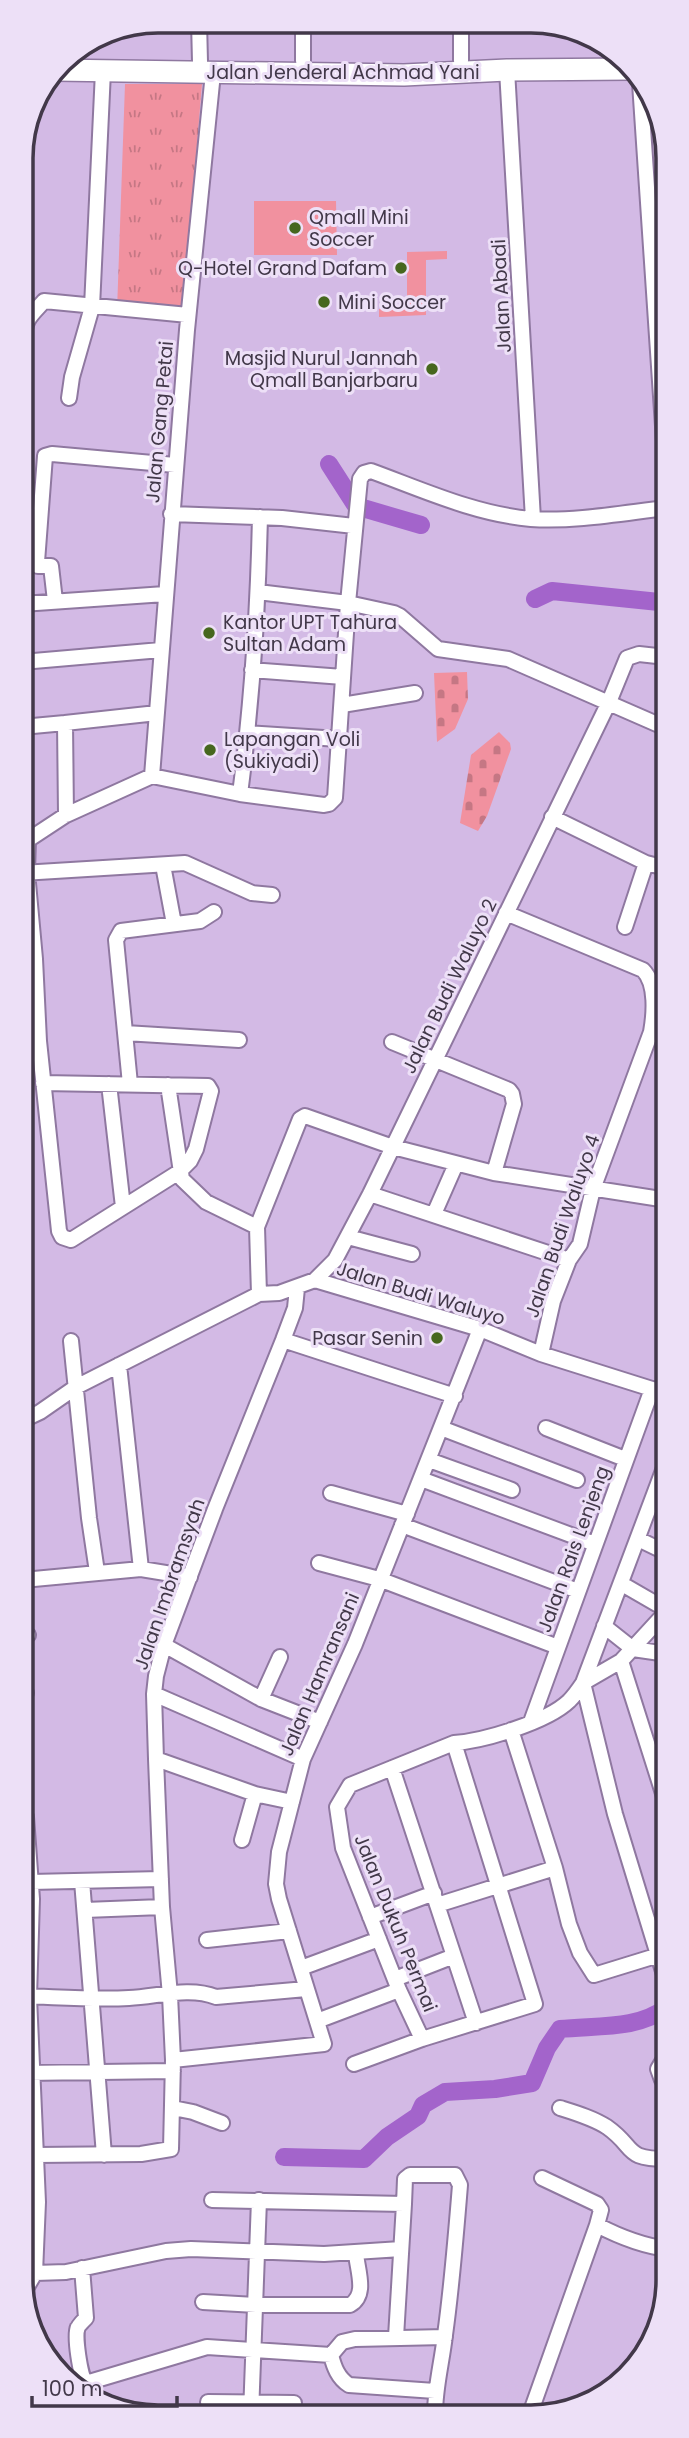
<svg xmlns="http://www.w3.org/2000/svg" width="689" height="2438" viewBox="0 0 689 2438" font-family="Poppins,sans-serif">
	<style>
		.grass { fill: url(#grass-tufts) }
		.cemetery { fill: url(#cemetery-stones) }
		.park { fill: #f1919f }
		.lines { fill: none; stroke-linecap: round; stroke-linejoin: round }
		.river { stroke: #a364cb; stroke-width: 18 }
		.minor-casing { stroke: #8f78a0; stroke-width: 18 }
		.highway-casing { stroke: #8f78a0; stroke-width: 24 }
		.minor { stroke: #fff; stroke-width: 14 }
		.highway { stroke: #fff; stroke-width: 21 }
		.poi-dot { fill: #46671e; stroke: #ede0f7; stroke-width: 2.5 }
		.labels { text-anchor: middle; stroke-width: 6; stroke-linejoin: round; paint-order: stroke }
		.street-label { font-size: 19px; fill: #423849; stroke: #ede0f7 }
		.poi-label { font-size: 19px; fill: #423849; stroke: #ede0f7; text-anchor: start }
		.rim { fill: none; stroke: #423849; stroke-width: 3.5 }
	</style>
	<defs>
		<pattern id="grass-tufts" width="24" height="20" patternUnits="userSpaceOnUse" patternTransform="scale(1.75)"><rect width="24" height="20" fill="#f1919f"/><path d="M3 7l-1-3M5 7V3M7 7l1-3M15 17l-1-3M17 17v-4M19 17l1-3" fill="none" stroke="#c57784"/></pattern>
		<pattern id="cemetery-stones" width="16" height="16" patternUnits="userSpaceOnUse" patternTransform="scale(1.75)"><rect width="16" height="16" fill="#f1919f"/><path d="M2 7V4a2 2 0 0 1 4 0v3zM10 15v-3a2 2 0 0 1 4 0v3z" fill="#c57784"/></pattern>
	</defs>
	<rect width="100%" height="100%" fill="#d3bae5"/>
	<path class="grass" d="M125 84H202L183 313 117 311Z"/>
	<path class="cemetery" d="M467 672 468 699 455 729 437 742 434 673Z
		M499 732 510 743 511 749 487 816 478 831 460 823 471 755Z"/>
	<path class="park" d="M254 201H336L337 255H254Z
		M447 251V259L426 260V315L379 317V309L407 307V252Z"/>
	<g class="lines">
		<path class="river" d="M329 464 356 506 421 525
			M535 599 552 591 659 602 666 601
			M284 2157 364 2159 387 2137 418 2116 423 2105 445 2092 495 2089 532 2083 547 2048 560 2029C596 2025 638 2030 667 2007"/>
		<g class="minor-casing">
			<path id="minor" d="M199 21 200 62
				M303 61V22
				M461 61V23
				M507 70 533 519
				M640 83 666 471
				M21 361C27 347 21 332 28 320 32 313 39 307 44 301L188 315
				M69 398 72 377 92 307 103 71
				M171 514 282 518 354 526
				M258 592 348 603 394 613 400 616 438 649 508 659 666 728
				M55 601 51 566H38L37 562 45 456 52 454 175 465
				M22 604 165 594
				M22 662 161 650
				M252 670 343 677
				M342 705 415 693
				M65 723 157 713
				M22 727 65 723 66 815
				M248 733 339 739
				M152 776 187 330 213 73
				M240 794C252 702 258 610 260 517
				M552 817 646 863 666 868
				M28 840 66 815 152 776 240 794 324 805 329 804 335 798 348 603 360 479 364 473 371 471C423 490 475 514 531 519 574 522 623 513 666 508
				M28 840 27 872 35 959 39 1041 59 1231 62 1237 71 1240 179 1172 190 1161 196 1149 211 1091 208 1086 43 1083
				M163 865 174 924
				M22 873 185 863 252 893 272 895
				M506 913 643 970C657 984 654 1015 651 1032L593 1189 580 1244 569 1260 553 1301 541 1354
				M625 927 646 863
				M125 1033 239 1040
				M392 1042 509 1090 512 1094 514 1104 494 1173
				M22 1043 39 1041
				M109 1084 123 1207
				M130 1084 116 940 121 931 200 921 214 912
				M168 1085 182 1179 206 1202 257 1227
				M370 1194 569 1260
				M434 1214 456 1164
				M348 1237 412 1254
				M315 1280 335 1260 370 1194 609 702 627 658 639 654 666 657
				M259 1294 257 1227 300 1119 305 1116 393 1147 494 1173 667 1200
				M283 1340 455 1396
				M71 1341 89 1518 97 1572
				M119 1365 141 1569
				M23 1420 40 1412 76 1387 259 1294 279 1293 315 1280 480 1329 541 1354 652 1389 667 1391
				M441 1428 577 1480
				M546 1428 625 1459
				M429 1460 512 1490
				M421 1479 595 1544
				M331 1493 407 1514
				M23 1511V1523
				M402 1525 578 1591
				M638 1539 667 1553
				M319 1563 379 1579 558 1647
				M23 1580 141 1569 190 1577
				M622 1584 667 1610
				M667 1611 621 1661 667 1806
				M604 1626 633 1649 667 1654
				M654 1627 667 1633
				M23 1636 28 1635
				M164 1645 261 1699 320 1722
				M621 1661 583 1683 615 1814 666 1981
				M23 1693H26
				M154 1694 303 1759
				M261 1699 280 1657
				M531 1722 652 1389
				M511 1730 555 1868 569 1924 580 1953 594 1975 659 1955
				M156 1759 255 1794 292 1802
				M392 1768 476 2023
				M23 1813 26 1817 32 1899 29 1997 38 2202 35 2273 24 2292
				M242 1840 255 1794
				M82 1881 104 2155
				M31 1882 161 1879
				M437 1905 555 1868
				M85 1910 162 1907
				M370 1917 434 1893
				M207 1940 289 1931
				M301 1968 379 1939
				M395 1979 454 1956
				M23 1996C58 1997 93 2000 129 1998 157 1997 189 1986 216 1997L306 1989
				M317 2021 399 1990
				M422 2039 399 1990 343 1848 337 1807 350 1785 454 1743C484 1741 547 1722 569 1701 574 1696 579 1689 583 1683L667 1460
				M667 2054 658 2069 662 2080 668 2083
				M173 2060 324 2044 279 1899 276 1884 279 1852 303 1759 355 1644 480 1329
				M354 2064 422 2039 535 2004 454 1743
				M25 2073 173 2071
				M173 2108 193 2112 222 2123
				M560 2108C576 2113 593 2118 607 2127 637 2148 622 2159 668 2159
				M36 2155 141 2154 171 2149 173 2060 170 1995 162 1907 156 1759 154 1694 156 1676 164 1645 215 1509 283 1340 295 1308 297 1288
				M542 2178 597 2204 601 2210 597 2225
				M212 2200 404 2204 396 2337
				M404 2204 405 2179 410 2175H455L460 2185C456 2235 452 2285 445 2335 442 2362 435 2387 435 2414
				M82 2268 86 2318C85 2319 78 2326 78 2327 74 2335 80 2376 86 2383L207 2347 331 2355 342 2342 355 2339 445 2337
				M35 2273 66 2272 166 2251 191 2249 324 2254 401 2249
				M203 2302 256 2305H350C368 2295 357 2270 356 2253
				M24 2305V2307
				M331 2355C334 2367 338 2378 349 2385L435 2391
				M208 2402 294 2403
				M251 2414 259 2200
				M530 2414 597 2225C620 2237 643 2246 668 2249"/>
		</g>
		<g class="highway-casing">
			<path id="highway" d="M55 70 404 75 507 70 632 69"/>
		</g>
		<use href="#minor" class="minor"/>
		<use href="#highway" class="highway"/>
	</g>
	<g class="poi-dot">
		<circle cx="295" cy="228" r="7"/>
		<circle cx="401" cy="268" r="7"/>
		<circle cx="324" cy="302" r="7"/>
		<circle cx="432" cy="369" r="7"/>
		<circle cx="209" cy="633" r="7"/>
		<circle cx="210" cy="750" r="7"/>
		<circle cx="437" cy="1338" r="7"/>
	</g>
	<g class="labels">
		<g class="street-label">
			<text x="343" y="79">Jalan Jenderal Achmad Yani</text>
			<text transform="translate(501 296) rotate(-93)" y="7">Jalan Abadi</text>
			<text transform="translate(159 422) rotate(-85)" y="7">Jalan Gang Petai</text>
			<text transform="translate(449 986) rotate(-64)" y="7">Jalan Budi Waluyo 2</text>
			<text transform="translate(562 1226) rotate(-71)" y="7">Jalan Budi Waluyo 4</text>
			<text transform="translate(421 1293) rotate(17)" y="7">Jalan Budi Waluyo</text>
			<text transform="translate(573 1549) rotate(-70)" y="7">Jalan Rais Lenjeng</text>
			<text transform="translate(169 1584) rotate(-71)" y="7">Jalan Imbramsyah</text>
			<text transform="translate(319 1674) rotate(-67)" y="7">Jalan Hamransani</text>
			<text transform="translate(396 1923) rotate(68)" y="7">Jalan Dukuh Permai</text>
		</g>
		<g class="poi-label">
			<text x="309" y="224">Qmall Mini<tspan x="309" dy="22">Soccer</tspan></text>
			<text x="387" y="275" text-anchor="end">Q-Hotel Grand Dafam</text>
			<text x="338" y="309">Mini Soccer</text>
			<text x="418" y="365" text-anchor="end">Masjid Nurul Jannah<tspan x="418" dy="22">Qmall Banjarbaru</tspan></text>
			<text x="223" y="629">Kantor UPT Tahura<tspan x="223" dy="22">Sultan Adam</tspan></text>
			<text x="224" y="746">Lapangan Voli<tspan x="224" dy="22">(Sukiyadi)</tspan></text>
			<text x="423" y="1345" text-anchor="end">Pasar Senin</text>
		</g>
	</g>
	<path d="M0 0H689V2438H0ZM158 33H531A125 125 0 0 1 656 158V2280A125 125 0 0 1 531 2405H158A125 125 0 0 1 33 2280V158A125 125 0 0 1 158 33Z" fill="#ede0f7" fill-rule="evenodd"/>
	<path class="rim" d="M158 33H531A125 125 0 0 1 656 158V2280A125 125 0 0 1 531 2405H158A125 125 0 0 1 33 2280V158A125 125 0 0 1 158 33Z"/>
	<path d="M32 2396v10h145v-10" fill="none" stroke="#423849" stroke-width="3.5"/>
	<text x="42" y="2396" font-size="21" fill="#423849" stroke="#ede0f7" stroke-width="5" paint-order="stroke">100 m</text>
</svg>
